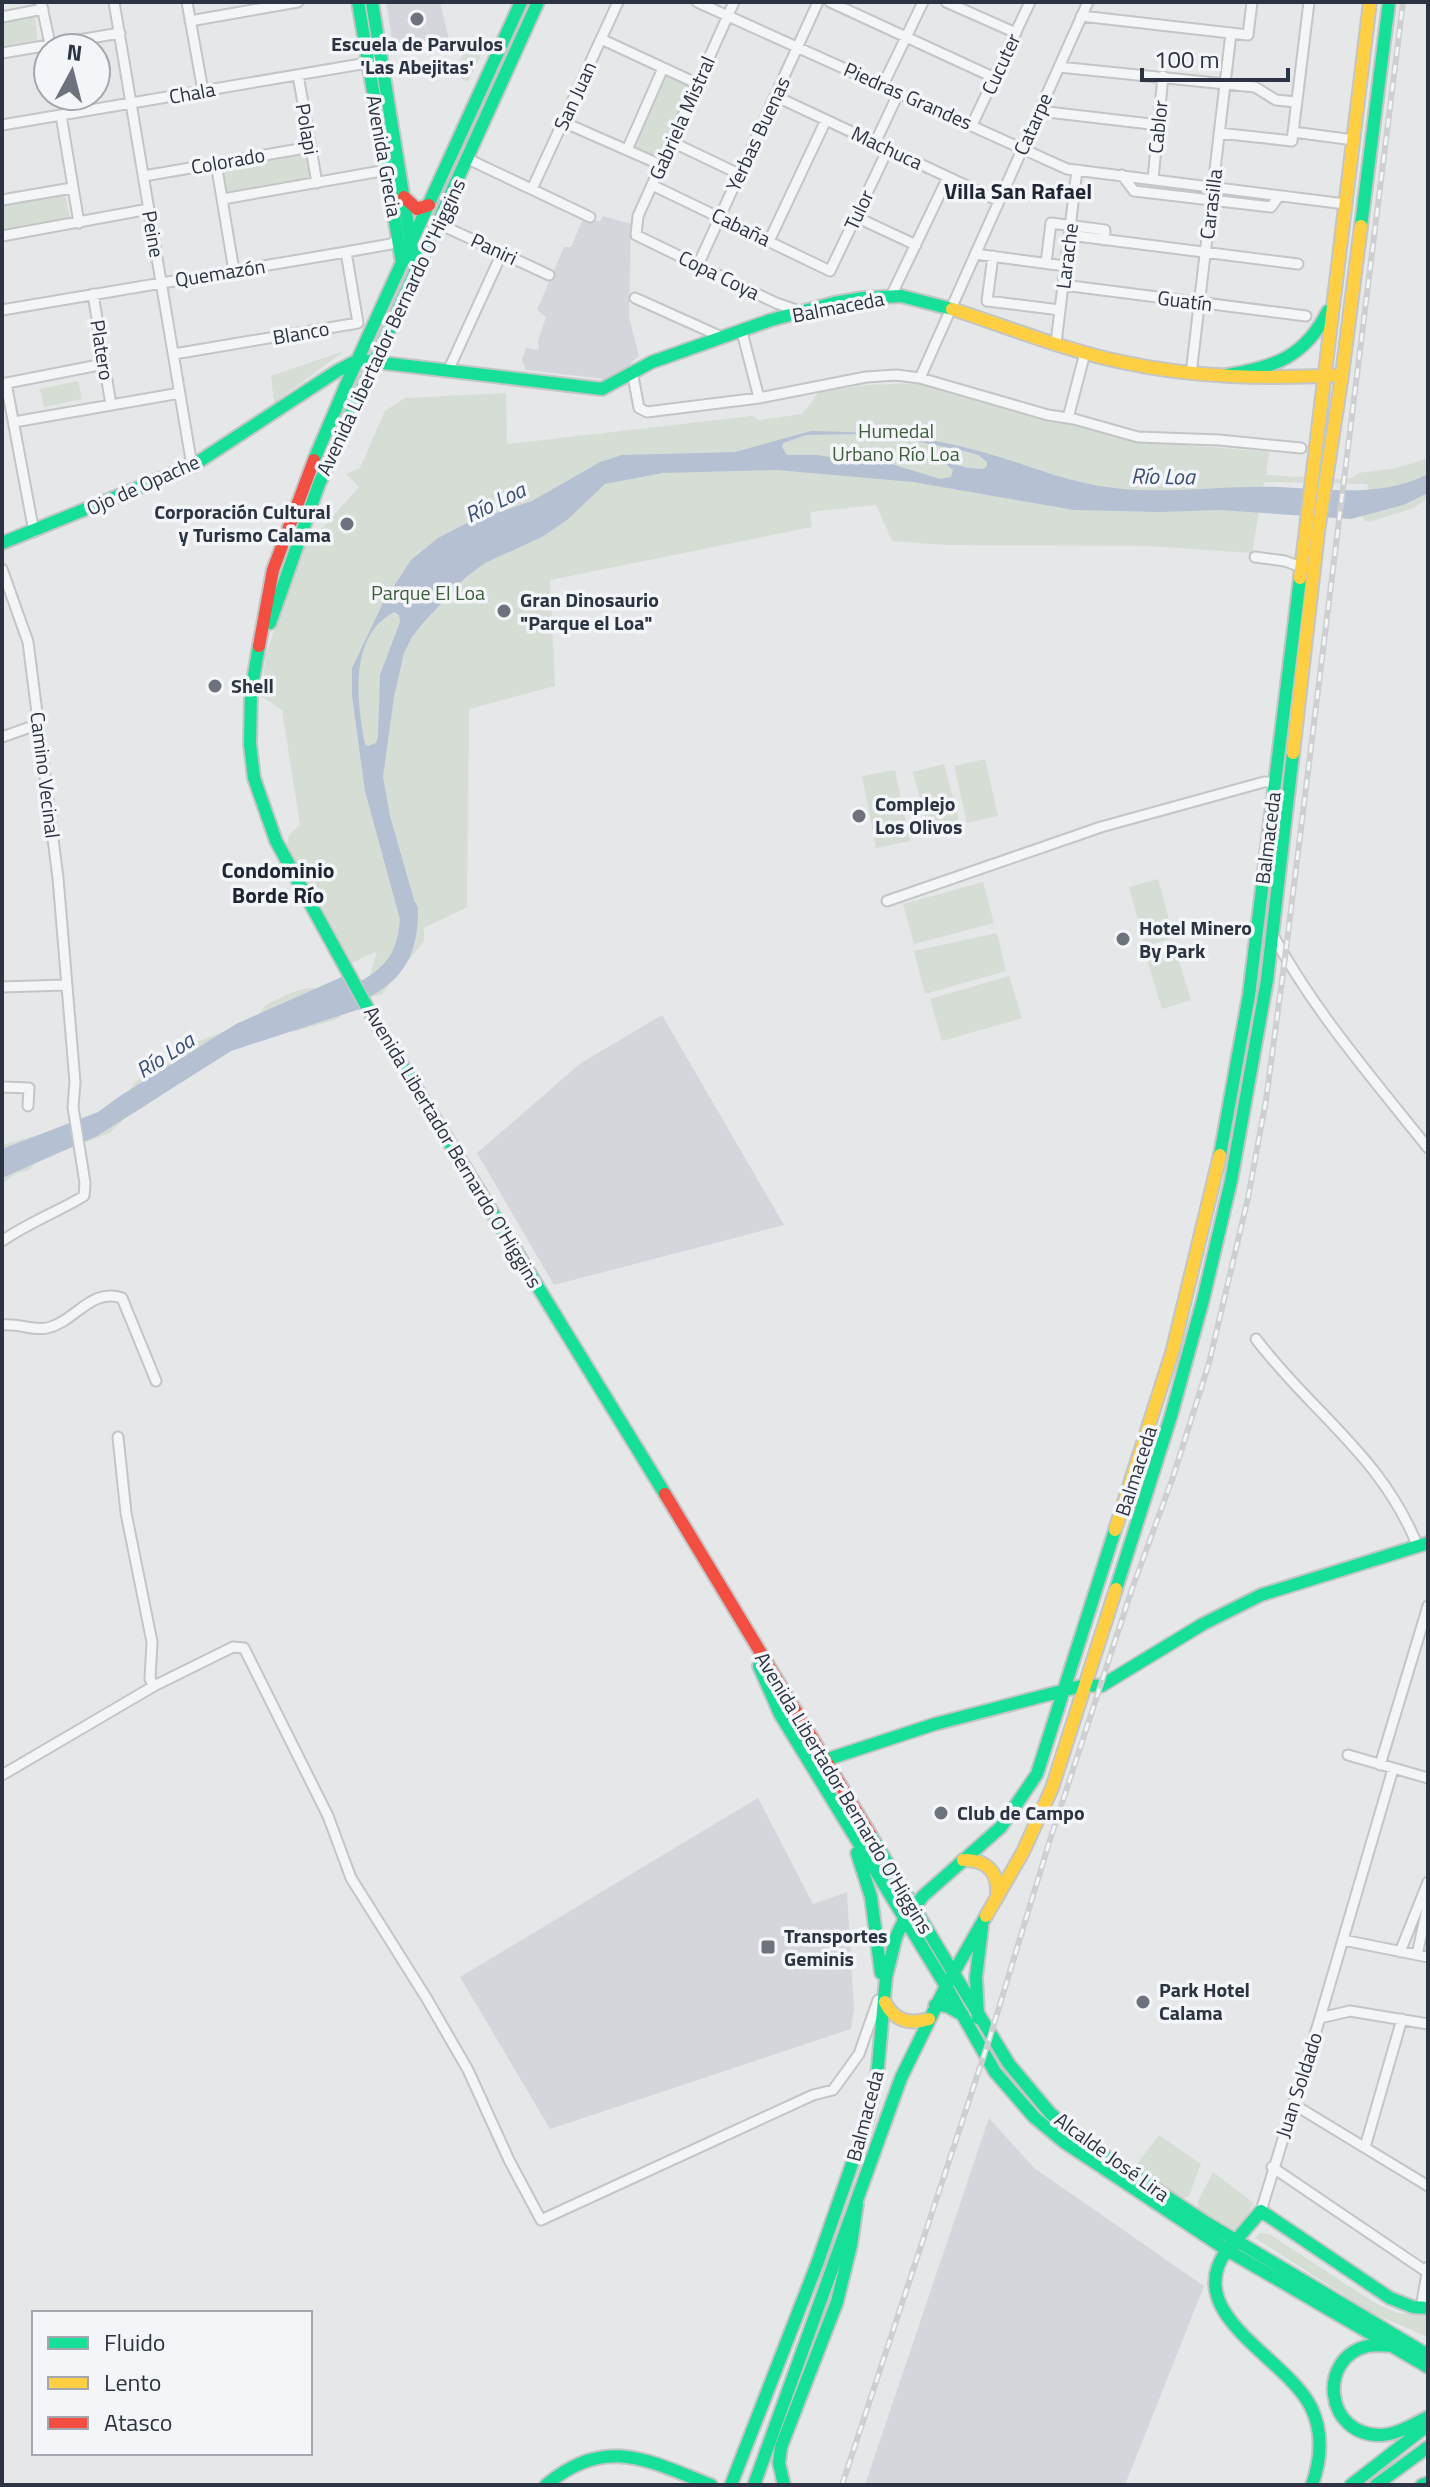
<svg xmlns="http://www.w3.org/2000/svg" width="1430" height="2487" viewBox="0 0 1430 2487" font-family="'Titillium Web',sans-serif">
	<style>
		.built { fill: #d4d6dc }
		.green { fill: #d5ddd5 }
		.water { fill: #b5c1d3; fill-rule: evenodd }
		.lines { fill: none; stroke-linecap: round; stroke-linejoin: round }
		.river { stroke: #b5c1d3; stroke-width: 18 }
		.street-casing { stroke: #c3c5c7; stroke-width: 13 }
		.fast-casing { stroke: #c3c5c7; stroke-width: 16 }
		.slow-casing { stroke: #c3c5c7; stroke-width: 16 }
		.jam-casing { stroke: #c3c5c7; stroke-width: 16 }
		.street { stroke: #f4f5f6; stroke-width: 9 }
		.fast { stroke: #16e098; stroke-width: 12 }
		.slow { stroke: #ffcf43; stroke-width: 12 }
		.jam { stroke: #f24e42; stroke-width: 12 }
		.rail-casing { stroke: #cecfd1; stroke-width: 6 }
		.rail { stroke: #f3f5f8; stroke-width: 3; stroke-dasharray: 9; stroke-linecap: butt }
		.poi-dot { fill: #6d727c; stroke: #f3f5f8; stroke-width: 3 }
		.labels { text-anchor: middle; stroke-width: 7; stroke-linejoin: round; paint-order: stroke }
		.poi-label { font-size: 20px; font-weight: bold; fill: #2c3342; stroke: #f3f5f8; text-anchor: start }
		.street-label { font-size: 20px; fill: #2c3342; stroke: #f3f5f8 }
		.park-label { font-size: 20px; fill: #3e5d3a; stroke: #f3f5f8 }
		.neighbourhood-label { font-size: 22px; font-weight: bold; fill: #1e2433; stroke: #f3f5f8 }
		.water-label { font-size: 22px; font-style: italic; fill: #384f74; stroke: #f3f5f8 }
	</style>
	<rect width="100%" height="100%" fill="#e5e7e9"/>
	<path class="built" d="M386 2H440L451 48 394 52Z
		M603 216 631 224 629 317 639 356 612 380 526 370 522 360 526 348 539 350 538 341 546 317 537 310 564 247H571L582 221H600Z
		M662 1015 784 1225 554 1285 477 1153 581 1063Z
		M758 1798 813 1904 847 1892 854 2009 851 2029 550 2129 460 1977Z
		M989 2118 1034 2168 1204 2286 1125 2485H865Z"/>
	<path class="green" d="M35 13 37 40 2 46V19Z
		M469 42 484 49 468 82 453 75Z
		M662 74 692 86 661 159 631 146Z
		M305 151 310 178 224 192 220 165Z
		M65 193 70 219 2 230V203Z
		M344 351 274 403 271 376Z
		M78 381 82 399 44 407 40 389Z
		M920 383 1150 442 1269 452 1266 475 1343 479 1352 478 1358 473 1397 468 1428 458V497L1414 508 1369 522 1364 520 1362 515 1369 490 1367 484 1264 482 1252 553 1147 546 945 545 892 541 876 505 810 512 812 527 550 580 555 686 469 709 467 907 424 928V941L381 995 369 997 335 1020 296 1031 253 1034 174 1083 144 1107 127 1116 110 1133 35 1161C30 1174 27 1170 17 1173 12 1175 6 1182 2 1184V1145L83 1123 128 1094 133 1084 171 1052 233 1028 239 1022C257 1027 258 1008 273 1001 284 997 302 986 315 988 318 989 323 993 326 994 331 996 339 996 345 996L369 979 377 951 352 963 345 961 286 851 289 835 300 825 282 710 261 696 266 654 302 551 359 487 346 474 360 468 385 411 405 398 506 393 507 444 752 416 759 420 802 414 819 392 866 385Z
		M985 759 998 816 967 823 954 766Z
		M944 764 960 824 929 832 913 772Z
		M895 770 910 841 876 848 862 776Z
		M1158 879 1174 938 1145 946 1129 887Z
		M983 882 994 923 914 944 903 904Z
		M997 933 1006 971 925 994 914 951Z
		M1174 945 1191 1000 1162 1009 1145 953Z
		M1009 976 1022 1018 942 1041 930 999Z
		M1159 2135 1201 2164 1189 2196 1178 2200 1134 2168Z
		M1213 2172 1254 2203 1241 2227 1229 2233 1198 2212V2201Z
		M1260 2233 1269 2234 1375 2303 1397 2313 1428 2316V2337L1374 2314 1255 2238Z"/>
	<path class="water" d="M811 431C871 432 929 436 986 453 1019 462 1051 476 1085 483 1148 498 1214 485 1279 487 1329 489 1383 498 1428 474V493L1403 505 1351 519 1219 510 1160 512 1074 510 913 482 777 470 663 473 605 484 567 520 542 537 485 563 466 577 423 623 412 637 404 653 394 697 383 777 390 816 416 907V925L408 931 402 927 365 791 352 696V668L383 603 411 560 438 538 465 524 532 501 600 462 622 455 735 452ZM864 434 901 438 968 452 978 455 987 462V466L983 469 969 468 916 455 861 462 817 455H787L782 447 783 443 806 435ZM916 458 947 465 953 470 951 477 940 479 885 462 889 459ZM394 612 399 615 400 622 380 675 378 737 376 743 368 746 365 744C357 703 348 636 394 612Z
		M344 976 363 1008 231 1051 97 1136 2 1178V1149L98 1112 120 1096 236 1024Z"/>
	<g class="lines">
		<path class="river" d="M343 1000C387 981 410 962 409 909"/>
		<g class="street-casing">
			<path id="street" d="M41 2 50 44
				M114 2 192 466
				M187 2 203 91
				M697 2 1067 169 1345 204
				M734 2 638 216 636 235 776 303 802 312
				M830 2 995 78
				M946 2 1016 33
				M1081 16 1248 35 1252 2
				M2 17 43 9
				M190 21 298 2
				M601 39 698 84
				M2 53 120 33
				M1059 67 1255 87 1276 100 1296 102
				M298 75 317 183
				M883 85 923 2
				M775 96 999 201
				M1039 111 1159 125
				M61 115 79 223
				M563 122 661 165
				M2 125 373 62
				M972 125 1030 2
				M1293 132 1354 140
				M1219 133 1292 141 1309 2
				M672 142 739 174
				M875 143 899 92
				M627 150 663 68
				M468 159 590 217
				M216 163 234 271
				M1122 175 1134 191 1271 207 1279 196
				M144 176 311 147
				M1153 179 1163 76
				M652 185 830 271 888 149
				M532 189 618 2
				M223 199 387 170
				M2 200 72 188
				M856 217 916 245
				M439 224 549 275
				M1069 235 1298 264
				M2 236 149 209
				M769 241 826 120
				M975 254 1065 266
				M993 256 987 301 1060 310
				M1046 263 1051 223 1105 230 1104 240
				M698 265 818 2
				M1063 285 1306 316
				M93 294 111 405
				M891 296 948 177
				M635 298 724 338
				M2 310 346 252 391 244 402 236
				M742 332 759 398
				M1056 343 1077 170
				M174 354 358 323 346 252
				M448 371 502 253
				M632 371 639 408 647 412 759 398 866 377 896 375 920 378 1048 415 1074 419 1138 437 1219 440 1301 448
				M1191 374 1231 33
				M920 378 1088 2
				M6 383 34 532
				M2 384 104 364
				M1068 418 1085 353
				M14 422 180 393
				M1255 557 1285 561 1301 567
				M2 569 28 642 58 878 75 1082 73 1107 85 1183 84 1196C57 1212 28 1223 2 1241
				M2 737 39 724
				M887 901 1101 827 1264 782H1274
				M1273 935C1314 1011 1374 1080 1428 1148
				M2 987 65 985
				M2 1087 29 1088 28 1106
				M2 1325C19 1323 32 1331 47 1328 75 1322 91 1287 122 1298L156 1381
				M1256 1339C1312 1413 1382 1456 1418 1547
				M154 1686 233 1647 244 1648 328 1816 351 1878 427 1999 468 2070 509 2160 541 2220 813 2095 833 2090 859 2054 878 2000
				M1348 1755 1428 1778
				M1380 1765 1428 1606
				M2 1775 154 1686 150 1679 152 1642 126 1513 118 1437
				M1343 1940 1428 1957
				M1400 1952 1428 1882
				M1417 1955 1428 1904
				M1320 2018 1393 1769
				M1293 2104 1428 2186
				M1365 2147 1402 2019
				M1272 2167 1427 2272
				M1261 2211 1320 2018 1350 2011 1428 2024
				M1421 2308 1428 2267"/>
		</g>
		<g class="fast-casing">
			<path id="fast" d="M358 2 402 263
				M372 2 416 275
				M1361 226 1389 2
				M1227 375C1275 367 1305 357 1328 311
				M314 460 346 385 521 2
				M2 543 192 466 337 371 358 360 602 389 652 362 771 320 834 303 863 298 901 296 952 309
				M270 623 319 484 538 2
				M259 646 251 692 250 744 254 778 276 841 373 1018 665 1494
				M1220 1155 1249 995 1300 578
				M1116 1589 1171 1416 1203 1300 1231 1181 1267 980 1293 753
				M759 1666 780 1714 946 1986
				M825 1760 935 1724 1085 1685 1101 1686 1203 1624 1261 1595 1428 1543
				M870 1834 954 1974
				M857 1853 871 1897 881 1973
				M954 1974 1009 2064 1050 2113 1078 2138 1205 2222 1428 2355
				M946 1986 995 2072 1034 2117 1064 2142 1227 2250 1428 2367
				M935 2005 947 2006 963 2015
				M978 2018 976 1977 982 1927
				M1232 2245 1261 2211 1390 2298 1413 2307 1428 2308
				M1227 2250C1180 2314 1286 2357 1311 2407 1323 2432 1321 2460 1312 2485
				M1393 2346C1385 2346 1376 2344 1368 2346 1317 2357 1324 2437 1382 2435 1398 2434 1414 2424 1428 2417
				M546 2485C605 2435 647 2460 711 2485
				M731 2485 817 2264 867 2121 877 2078 886 1977 896 1937 903 1922 923 1896 1001 1827 1037 1774 1115 1530
				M754 2485 901 2078 946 1986 986 1916
				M784 2485 779 2463 781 2447 837 2302 851 2245 857 2204
				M1351 2485 1428 2425
				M1376 2485 1428 2447
				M1422 2485 1428 2483"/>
		</g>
		<g class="slow-casing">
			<path id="slow" d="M952 309C1008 327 1064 350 1122 362 1194 378 1268 379 1342 375
				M1300 578 1370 2
				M1293 753 1318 532 1342 375 1361 226
				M1115 1530 1172 1353 1220 1155
				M963 1860C986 1859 999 1872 997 1895
				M986 1916 1023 1852 1052 1788 1116 1589
				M885 2002C894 2021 910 2025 929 2019"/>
		</g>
		<g class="jam-casing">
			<path id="jam" d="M404 197 417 209 429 205
				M259 646 273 570 314 460
				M665 1494 870 1834"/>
		</g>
		<use href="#street" class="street"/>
		<use href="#fast" class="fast"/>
		<use href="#slow" class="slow"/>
		<use href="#jam" class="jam"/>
		<g class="rail-casing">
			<path id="rail" d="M842 2485 990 2037 1049 1843 1132 1589 1173 1477 1209 1363 1248 1198 1266 1100 1285 958 1403 2"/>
		</g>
		<use href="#rail" class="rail"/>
	</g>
	<g class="poi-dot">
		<circle cx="417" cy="19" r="8"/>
		<circle cx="347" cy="524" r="8"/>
		<circle cx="504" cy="611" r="8"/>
		<circle cx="215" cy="686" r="8"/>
		<circle cx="859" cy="816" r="8"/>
		<circle cx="1123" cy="939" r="8"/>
		<circle cx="941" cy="1813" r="8"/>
		<rect x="760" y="1939" width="16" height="16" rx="4"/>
		<circle cx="1143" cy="2002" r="8"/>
	</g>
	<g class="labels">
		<g class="poi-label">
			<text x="417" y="51" text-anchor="middle">Escuela de Parvulos<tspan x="417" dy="23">'Las Abejitas'</tspan></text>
			<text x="331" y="519" text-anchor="end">Corporación Cultural<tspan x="331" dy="23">y Turismo Calama</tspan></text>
			<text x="520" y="607">Gran Dinosaurio<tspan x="520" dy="23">"Parque el Loa"</tspan></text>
			<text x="231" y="693">Shell</text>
			<text x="875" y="811">Complejo<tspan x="875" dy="23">Los Olivos</tspan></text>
			<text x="1139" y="935">Hotel Minero<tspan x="1139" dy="23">By Park</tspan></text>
			<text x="957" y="1820">Club de Campo</text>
			<text x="784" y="1943">Transportes<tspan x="784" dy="23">Geminis</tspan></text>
			<text x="1159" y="1997">Park Hotel<tspan x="1159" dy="23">Calama</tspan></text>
		</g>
		<g class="street-label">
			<text transform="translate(1001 64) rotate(-65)" y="7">Cucuter</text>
			<text transform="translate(192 93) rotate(-10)" y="7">Chala</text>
			<text transform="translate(575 96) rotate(-65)" y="7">San Juan</text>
			<text transform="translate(908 96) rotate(24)" y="7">Piedras Grandes</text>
			<text transform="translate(682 118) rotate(-66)" y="7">Gabriela Mistral</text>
			<text transform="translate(1033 124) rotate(-66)" y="7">Catarpe</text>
			<text transform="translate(1158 127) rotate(-84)" y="7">Cablor</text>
			<text transform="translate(307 129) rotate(80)" y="7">Polapi</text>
			<text transform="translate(758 134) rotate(-65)" y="7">Yerbas Buenas</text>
			<text transform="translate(887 148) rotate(25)" y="7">Machuca</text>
			<text transform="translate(384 156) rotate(80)" y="7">Avenida Grecia</text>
			<text transform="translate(228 161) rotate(-10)" y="7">Colorado</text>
			<text transform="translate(1211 204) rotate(-83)" y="7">Carasilla</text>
			<text transform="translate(859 210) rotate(-65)" y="7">Tulor</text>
			<text transform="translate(741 227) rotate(26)" y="7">Cabaña</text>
			<text transform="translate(153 234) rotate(80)" y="7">Peine</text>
			<text transform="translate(494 249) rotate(25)" y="7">Paniri</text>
			<text transform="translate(1067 256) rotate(-83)" y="7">Larache</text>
			<text transform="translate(220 273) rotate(-9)" y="7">Quemazón</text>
			<text transform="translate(719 275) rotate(26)" y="7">Copa Coya</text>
			<text transform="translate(1185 301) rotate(7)" y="7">Guatín</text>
			<text transform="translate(838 307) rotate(-11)" y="7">Balmaceda</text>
			<text transform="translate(391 327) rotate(-65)" y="7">Avenida Libertador Bernardo O'Higgins</text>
			<text transform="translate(301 333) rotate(-10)" y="7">Blanco</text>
			<text transform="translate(102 350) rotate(81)" y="7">Platero</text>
			<text transform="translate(143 485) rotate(-24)" y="7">Ojo de Opache</text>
			<text transform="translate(45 775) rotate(83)" y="7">Camino Vecinal</text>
			<text transform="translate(1268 838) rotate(-83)" y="7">Balmaceda</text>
			<text transform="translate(453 1147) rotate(59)" y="7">Avenida Libertador Bernardo O'Higgins</text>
			<text transform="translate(1136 1471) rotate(-72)" y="7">Balmaceda</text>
			<text transform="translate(844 1793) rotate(59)" y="7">Avenida Libertador Bernardo O'Higgins</text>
			<text transform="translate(1299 2085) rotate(-72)" y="7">Juan Soldado</text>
			<text transform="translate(865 2116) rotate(-75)" y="7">Balmaceda</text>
			<text transform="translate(1112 2157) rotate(36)" y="7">Alcalde José Lira</text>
		</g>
		<g class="park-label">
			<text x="896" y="438">Humedal<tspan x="896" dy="23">Urbano Río Loa</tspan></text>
			<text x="428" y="600">Parque El Loa</text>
		</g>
		<g class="neighbourhood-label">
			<text x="1018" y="199">Villa San Rafael</text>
			<text x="278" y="878">Condominio<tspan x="278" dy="25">Borde Río</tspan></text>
		</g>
		<g class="water-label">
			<text transform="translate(1163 476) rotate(1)" y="8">Río Loa</text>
			<text transform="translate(495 502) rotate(-26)" y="8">Río Loa</text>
			<text transform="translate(165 1055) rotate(-33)" y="8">Río Loa</text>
		</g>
	</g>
	<rect width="1430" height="2487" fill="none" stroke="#2c3342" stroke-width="8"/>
	<rect x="32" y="2311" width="280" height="144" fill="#f3f5f8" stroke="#a3a7af" stroke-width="2"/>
	<rect x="48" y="2337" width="40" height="12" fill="#16e098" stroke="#a3a7af" stroke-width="2"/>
	<text x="104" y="2351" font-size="24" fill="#2c3342">Fluido</text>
	<rect x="48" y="2377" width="40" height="12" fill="#ffcf43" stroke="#a3a7af" stroke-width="2"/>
	<text x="104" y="2391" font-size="24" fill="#2c3342">Lento</text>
	<rect x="48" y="2417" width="40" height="12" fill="#f24e42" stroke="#a3a7af" stroke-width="2"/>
	<text x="104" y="2431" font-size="24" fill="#2c3342">Atasco</text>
	<g transform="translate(72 72) rotate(7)"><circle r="38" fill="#f3f5f8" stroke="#a3a7af" stroke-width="2"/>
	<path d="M0-6L14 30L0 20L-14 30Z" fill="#6d727c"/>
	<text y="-12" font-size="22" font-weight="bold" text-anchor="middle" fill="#2c3342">N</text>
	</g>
	<path d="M1142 68v12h146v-12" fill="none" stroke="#2c3342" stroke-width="4"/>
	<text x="1154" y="68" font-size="24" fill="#2c3342" stroke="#f3f5f8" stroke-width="6" paint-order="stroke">100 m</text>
</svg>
